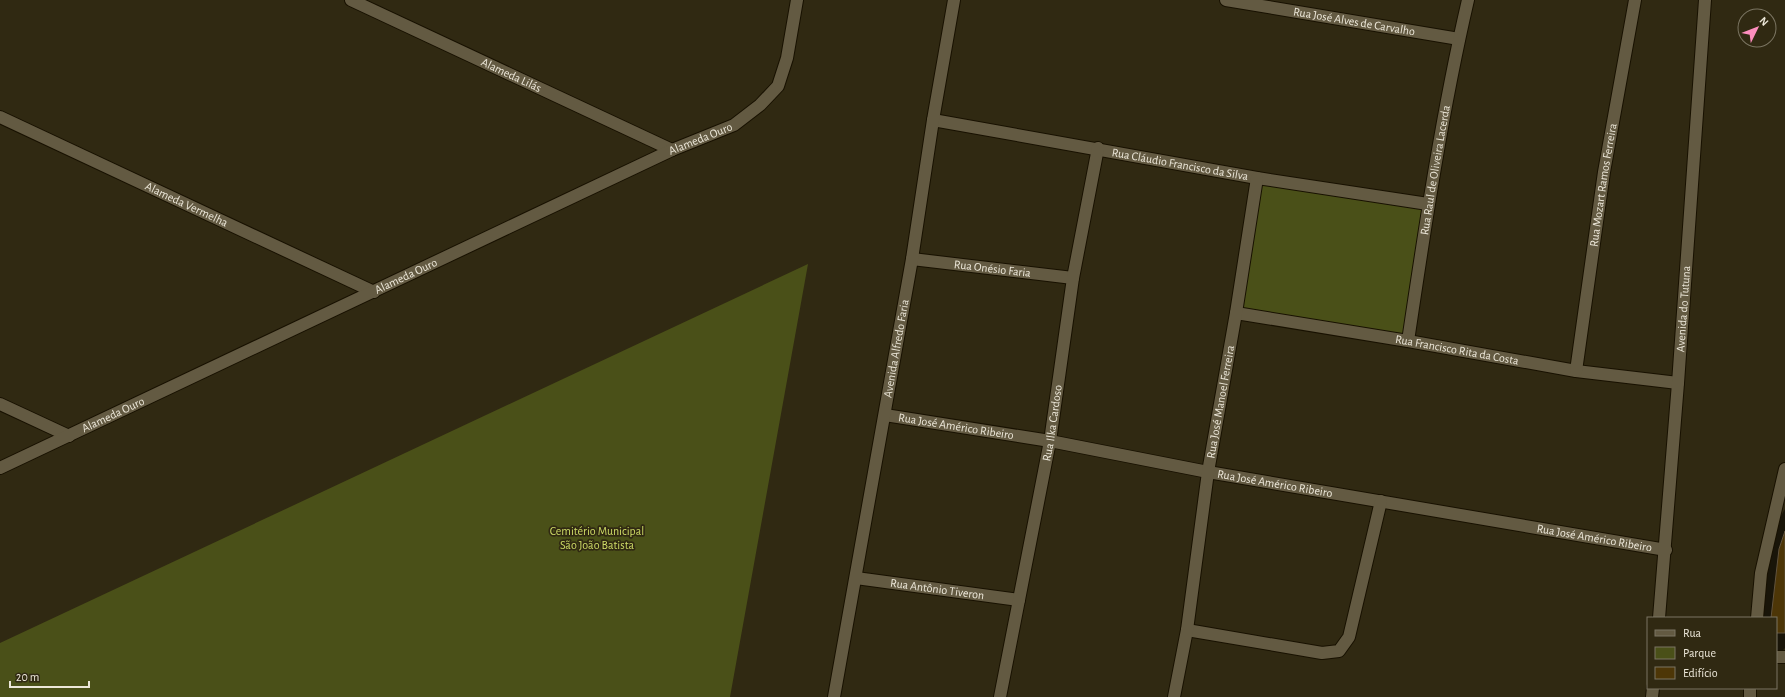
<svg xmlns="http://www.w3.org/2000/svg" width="1785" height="697" viewBox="0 0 1785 697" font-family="'Alegreya Sans',sans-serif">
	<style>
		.green { fill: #4a5018 }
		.shadow { fill: #0007 }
		.building { fill: #4d3607; stroke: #61533d }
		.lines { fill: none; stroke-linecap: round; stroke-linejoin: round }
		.lane-casing { stroke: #181100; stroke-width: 14 }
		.street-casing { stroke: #181100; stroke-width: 14 }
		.lane { stroke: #635a42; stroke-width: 12 }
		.street { stroke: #635a42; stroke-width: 12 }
		.labels { text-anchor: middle; stroke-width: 3.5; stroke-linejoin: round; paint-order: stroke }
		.street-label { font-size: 12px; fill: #ece7d9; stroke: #302912 }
		.park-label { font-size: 12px; fill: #cedb66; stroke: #302912 }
	</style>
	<rect width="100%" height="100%" fill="#302912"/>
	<path class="green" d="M1257 178 1428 204 1408 341 1236 313Z
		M808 264 730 697H0V643Z"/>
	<path class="shadow" d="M1785 509V648L1780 653H1776V618H1753L1770 534Z"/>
	<path class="building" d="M1785 531V633H1776V618H1771L1779 549Z"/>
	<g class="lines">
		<g class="lane-casing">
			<path id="lane" d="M1757 618 1761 573 1785 469
				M1776 657H1785
				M1750 697V688"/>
		</g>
		<g class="street-casing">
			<g id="street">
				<path id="s1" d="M351 0 672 150"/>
				<path id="s2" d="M1226 0 1459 39"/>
				<path id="s3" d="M0 117 374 292"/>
				<path id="s4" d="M933 120 1257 178 1428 204"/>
				<path id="s5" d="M912 259 1073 278"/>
				<path id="s6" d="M1236 313 1408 341 1576 371 1678 383"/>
				<path id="s7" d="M1408 341C1425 227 1442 112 1468 0"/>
				<path id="s8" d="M1576 371 1604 172 1635 0"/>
				<path d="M0 404 69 436"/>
				<path id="s9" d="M885 415 1050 441 1208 472 1666 550"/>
				<path id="s10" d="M0 468 672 150 734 125 760 105 778 86 787 58 797 0"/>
				<path id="s11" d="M856 578 1019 600"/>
				<path id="s12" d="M1659 618 1678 383 1705 0"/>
				<path d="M1187 630 1322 653 1339 651 1349 637 1381 501"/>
				<path id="s13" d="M834 697 912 259 933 120 954 0"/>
				<path id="s14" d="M1000 697 1050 441 1073 278 1098 148"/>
				<path id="s15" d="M1174 697 1187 630 1208 472 1236 313 1257 178"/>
				<path d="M1652 697 1653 688"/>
			</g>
		</g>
		<use href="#lane" class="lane"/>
		<use href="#street" class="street"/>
	</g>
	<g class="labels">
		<g class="street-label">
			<text dy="4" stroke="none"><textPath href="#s2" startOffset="130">Rua José Alves de Carvalho</textPath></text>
			<text dy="4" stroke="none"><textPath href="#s1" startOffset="177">Alameda Lilás</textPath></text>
			<text dy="4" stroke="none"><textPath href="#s10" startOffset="774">Alameda Ouro</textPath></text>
			<text dy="4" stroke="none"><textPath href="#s4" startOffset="251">Rua Cláudio Francisco da Silva</textPath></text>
			<text dy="4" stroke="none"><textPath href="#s7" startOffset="173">Rua Raul de Oliveira Lacerda</textPath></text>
			<text dy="4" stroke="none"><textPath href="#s8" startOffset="188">Rua Mozart Ramos Ferreira</textPath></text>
			<text dy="4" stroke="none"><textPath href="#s3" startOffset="206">Alameda Vermelha</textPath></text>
			<text dy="4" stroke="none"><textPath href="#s5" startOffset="81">Rua Onésio Faria</textPath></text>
			<text dy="4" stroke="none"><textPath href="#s10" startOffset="449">Alameda Ouro</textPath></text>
			<text dy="4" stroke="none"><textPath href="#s12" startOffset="310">Avenida do Tutuna</textPath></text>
			<text dy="4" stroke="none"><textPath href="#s13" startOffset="354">Avenida Alfredo Faria</textPath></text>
			<text dy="4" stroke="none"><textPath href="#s6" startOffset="224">Rua Francisco Rita da Costa</textPath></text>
			<text dy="4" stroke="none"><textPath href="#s15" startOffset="299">Rua José Manoel Ferreira</textPath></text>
			<text dy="4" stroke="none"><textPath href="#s10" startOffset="125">Alameda Ouro</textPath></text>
			<text dy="4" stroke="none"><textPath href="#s14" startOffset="279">Rua Ilka Cardoso</textPath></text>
			<text dy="4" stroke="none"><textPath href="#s9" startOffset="72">Rua José Américo Ribeiro</textPath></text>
			<text dy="4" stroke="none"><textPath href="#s9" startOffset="396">Rua José Américo Ribeiro</textPath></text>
			<text dy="4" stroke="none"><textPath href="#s9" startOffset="720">Rua José Américo Ribeiro</textPath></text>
			<text dy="4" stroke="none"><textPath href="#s11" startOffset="82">Rua Antônio Tiveron</textPath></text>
		</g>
		<g class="park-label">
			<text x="597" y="535">Cemitério Municipal<tspan x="597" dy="14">São João Batista</tspan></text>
		</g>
	</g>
	<rect x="1647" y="617" width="130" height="72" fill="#302912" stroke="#7b7562"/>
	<rect x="1655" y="630" width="20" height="6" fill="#635a42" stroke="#7b7562"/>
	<text x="1683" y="637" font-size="12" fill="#ece7d9">Rua</text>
	<rect x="1655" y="647" width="20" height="12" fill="#4a5018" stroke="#7b7562"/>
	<text x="1683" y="657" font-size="12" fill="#ece7d9">Parque</text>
	<rect x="1655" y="667" width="20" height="12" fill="#4d3607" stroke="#7b7562"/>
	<text x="1683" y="677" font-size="12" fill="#ece7d9">Edifício</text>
	<g transform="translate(1757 28) rotate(47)"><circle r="19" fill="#302912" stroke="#7b7562"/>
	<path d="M0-3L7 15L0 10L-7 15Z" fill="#fd8ebe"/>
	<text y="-6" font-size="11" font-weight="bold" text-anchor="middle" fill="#ece7d9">N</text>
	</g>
	<path d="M10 681v6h79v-6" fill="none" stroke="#ece7d9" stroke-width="2"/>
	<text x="16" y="681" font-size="12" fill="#ece7d9" stroke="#302912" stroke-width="3" paint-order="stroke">20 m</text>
</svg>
